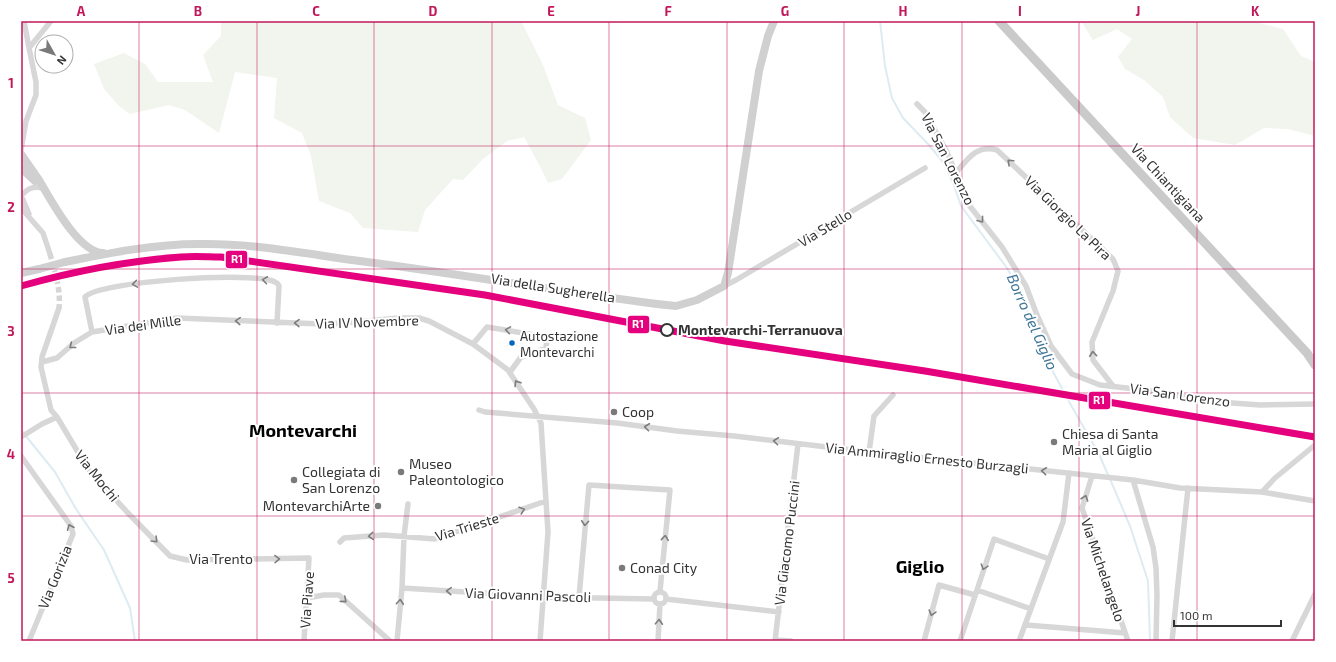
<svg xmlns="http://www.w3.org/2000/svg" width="1336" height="662" viewBox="0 0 1336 662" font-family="'Exo 2',sans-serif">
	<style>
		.green { fill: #f1f5ed }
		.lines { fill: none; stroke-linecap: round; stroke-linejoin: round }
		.stream { stroke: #ddebf3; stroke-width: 2 }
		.street-tunnel { stroke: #d6d6d6; stroke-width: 5.5; stroke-dasharray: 5.5 3; stroke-linecap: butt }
		.street { stroke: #d7d7d7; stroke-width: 5.5 }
		.secondary { stroke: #d0d0d0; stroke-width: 8 }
		.primary { stroke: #cacaca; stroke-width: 9 }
		.secondary-bridge { stroke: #d0d0d0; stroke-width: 8 }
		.rail-1-casing { stroke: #fff; stroke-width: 10 }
		.rail-1 { stroke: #e5007d; stroke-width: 7 }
		.oneway { stroke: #7d7d7d }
		.grid { fill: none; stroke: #c2185b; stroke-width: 1; stroke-opacity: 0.55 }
		.stop-dot { fill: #fff; stroke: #333; stroke-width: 2 }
		.bus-dot { fill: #0065bd; stroke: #fff; stroke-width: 1.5 }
		.poi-dot { fill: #7a7a7a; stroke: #fff; stroke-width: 1.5 }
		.labels { text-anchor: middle; stroke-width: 4; stroke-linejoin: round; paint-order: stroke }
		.bus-label { font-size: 13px; fill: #333; stroke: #fff; text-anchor: start }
		.street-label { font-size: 14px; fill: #333; stroke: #fff }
		.stop-label { font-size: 14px; font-weight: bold; fill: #333; stroke: #fff; text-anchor: start }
		.poi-label { font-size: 14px; fill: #333; stroke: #fff; text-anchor: start }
		.water-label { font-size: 15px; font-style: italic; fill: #3f7597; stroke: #fff }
		.district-label { font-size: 18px; font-weight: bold; fill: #000; stroke: #fff }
		.line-badge { stroke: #fff; stroke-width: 1.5 }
		.badge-label { font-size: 11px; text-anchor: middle; font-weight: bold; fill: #fff }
		.neatline { fill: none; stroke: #c2185b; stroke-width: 1.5 }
		.grid-label { font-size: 13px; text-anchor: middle; font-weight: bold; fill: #c2185b }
	</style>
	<rect width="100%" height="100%" fill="#fff"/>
	<path class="green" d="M221 21H521L543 65 558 105 585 118 591 140 562 179 548 183 542 170 524 137 507 141 483 159 463 180 453 179 425 210 418 232 363 228 350 213 319 201 311 156 302 133 274 118 277 78 235 72 219 133 185 110 169 105 130 114 119 106 104 89 94 64 124 53 145 64 158 82H213L203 55 221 36Z
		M1081 21H1252L1283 29 1301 56 1315 62V136L1288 129 1264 128 1235 145 1193 138 1170 117 1163 97 1144 80 1125 69 1118 57 1132 39 1117 29 1093 40Z"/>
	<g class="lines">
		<path class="stream" d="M880 21 885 66 892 98 903 118 929 145 943 162 954 185 961 206 1007 268 1023 297 1037 342 1072 407 1099 454 1108 475
			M21 430 55 472 76 509 104 550 130 608 135 641
			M1110 479 1130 526 1148 581 1150 641"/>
		<path class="street-tunnel" d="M50 254C55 271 61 291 59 308"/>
		<path class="street" d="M24 21 29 48
			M917 104 925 112 947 152 969 205 1002 247 1026 286 1037 315 1051 346 1072 374 1100 385 1144 390 1218 402 1260 405 1315 404
			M21 150 26 121 36 95V82L29 48 51 21
			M955 174C967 160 976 144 997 150L1113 259 1118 271 1113 291 1092 342 1093 360 1113 386
			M21 195 29 214
			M21 196C28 188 33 186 43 188
			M21 208 43 233 50 254
			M724 286 736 280 925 168
			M59 308 42 357 41 367 51 410 57 417 88 469 127 512 170 556 187 560 309 558 304 641
			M92 332 85 297C98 281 256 271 275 282 278 283 278 284 279 286L277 323
			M473 344 487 327 541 336 547 338 546 348 521 357 510 372
			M42 362 57 358 74 343 92 332 177 318 322 324 344 323 399 318H419L429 321 473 344 508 370 534 409 541 423 548 532 540 641
			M479 410 485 412 617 423 677 431 734 436 869 452 1133 480 1180 488 1262 492 1315 501
			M21 437 42 424 57 417
			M869 452 874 416 893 395
			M21 456 71 526 73 534 29 641
			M1092 476 1082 508 1128 641
			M1133 480 1153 547 1156 568 1157 595 1156 641
			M1262 492 1275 478 1315 445
			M340 542 344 538 384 535 435 539 546 501
			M402 588 544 597 653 599
			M977 590 1031 609
			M654 598a6 6 0 1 1 12 0a6 6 0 1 1-12 0Z
			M579 597 589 485 670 490 660 591
			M307 598 324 595H339L390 641
			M666 599 779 612
			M1026 625 1125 633
			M775 640 791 641
			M397 641 402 588 404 536 408 504
			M658 641 660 604
			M775 641 798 444
			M924 641 939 585 975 595
			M960 641 994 539 1049 559
			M1019 641 1063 522 1069 473
			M1172 641 1188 488
			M1292 641 1315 594"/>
		<path class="secondary" d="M21 154C27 163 33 171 39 180 51 200 78 252 103 253
			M21 168 35 181
			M65 262C109 253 154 244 199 244 251 243 302 253 352 260 454 273 555 291 657 304L676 306 697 300 724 286 728 273 759 71 768 36 774 21
			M21 273 39 269"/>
		<path class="primary" d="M999 21 1307 353 1315 365"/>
		<path class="secondary-bridge" d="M39 269 65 262"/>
		<g class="rail-1-casing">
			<path id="rail-1" d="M21 286C74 271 127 261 181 257 195 256 208 257 221 257L485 295 725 341 925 371 1315 437"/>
		</g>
		<use href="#rail-1" class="rail-1"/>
	</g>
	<defs><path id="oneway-chevron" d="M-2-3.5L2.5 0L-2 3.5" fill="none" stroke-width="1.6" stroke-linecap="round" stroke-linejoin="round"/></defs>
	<g class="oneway">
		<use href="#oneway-chevron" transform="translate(1010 162) rotate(-137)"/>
		<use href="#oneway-chevron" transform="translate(981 220) rotate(52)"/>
		<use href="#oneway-chevron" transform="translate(265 280) rotate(-172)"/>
		<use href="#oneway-chevron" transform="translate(135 284) rotate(171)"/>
		<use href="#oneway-chevron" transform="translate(238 321) rotate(-177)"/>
		<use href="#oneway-chevron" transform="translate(297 323) rotate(-179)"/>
		<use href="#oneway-chevron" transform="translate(508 330) rotate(-171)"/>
		<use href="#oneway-chevron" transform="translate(72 346) rotate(142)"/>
		<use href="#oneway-chevron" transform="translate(1093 354) rotate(-95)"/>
		<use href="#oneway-chevron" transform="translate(517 383) rotate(-122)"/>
		<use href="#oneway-chevron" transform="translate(647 427) rotate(-173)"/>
		<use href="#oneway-chevron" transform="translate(776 441) rotate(-173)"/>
		<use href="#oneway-chevron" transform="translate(1044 471) rotate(-174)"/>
		<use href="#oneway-chevron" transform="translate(1085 498) rotate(-71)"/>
		<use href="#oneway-chevron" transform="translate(522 510) rotate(-19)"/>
		<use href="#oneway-chevron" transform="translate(585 523) rotate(95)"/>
		<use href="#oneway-chevron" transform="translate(70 527) rotate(-113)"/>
		<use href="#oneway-chevron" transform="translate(371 536) rotate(175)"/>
		<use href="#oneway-chevron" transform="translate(665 538) rotate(-84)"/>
		<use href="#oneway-chevron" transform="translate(155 540) rotate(46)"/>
		<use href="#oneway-chevron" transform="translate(277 559) rotate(-1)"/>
		<use href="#oneway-chevron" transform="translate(984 567) rotate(108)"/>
		<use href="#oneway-chevron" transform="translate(449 591) rotate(-176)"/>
		<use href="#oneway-chevron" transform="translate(344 600) rotate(41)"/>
		<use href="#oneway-chevron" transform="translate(400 602) rotate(-85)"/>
		<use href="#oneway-chevron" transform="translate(932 613) rotate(106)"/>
		<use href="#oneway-chevron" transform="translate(659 622) rotate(-87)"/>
	</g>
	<path class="grid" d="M139 21V641M257 21V641M374 21V641M492 21V641M609 21V641M727 21V641M844 21V641M962 21V641M1079 21V641M1197 21V641M21 146H1315M21 269H1315M21 393H1315M21 516H1315"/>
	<circle class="stop-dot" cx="667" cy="330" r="6"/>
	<circle class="bus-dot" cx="512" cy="343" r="3.5"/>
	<g class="poi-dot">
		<circle cx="614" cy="412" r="4"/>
		<circle cx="1054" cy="442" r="4"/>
		<circle cx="401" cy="472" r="4"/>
		<circle cx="294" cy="480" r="4"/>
		<circle cx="378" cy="506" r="4"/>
		<circle cx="622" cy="568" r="4"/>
	</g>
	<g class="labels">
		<g class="bus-label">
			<text x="520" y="341">Autostazione<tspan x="520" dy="16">Montevarchi</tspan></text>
		</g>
		<g class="street-label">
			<text transform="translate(948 159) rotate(63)" y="5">Via San Lorenzo</text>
			<text transform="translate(1168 183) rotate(47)" y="5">Via Chiantigiana</text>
			<text transform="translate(1068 218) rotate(44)" y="5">Via Giorgio La Pira</text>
			<text transform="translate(825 228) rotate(-31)" y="5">Via Stello</text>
			<text transform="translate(553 288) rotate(9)" y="5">Via della Sugherella</text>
			<text transform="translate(367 322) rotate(-2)" y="5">Via IV Novembre</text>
			<text transform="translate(143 325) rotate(-8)" y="5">Via dei Mille</text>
			<text transform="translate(1180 395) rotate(8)" y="5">Via San Lorenzo</text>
			<text transform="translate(927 458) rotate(6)" y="5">Via Ammiraglio Ernesto Burzagli</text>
			<text transform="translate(97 476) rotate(51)" y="5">Via Mochi</text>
			<text transform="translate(467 527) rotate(-17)" y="5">Via Trieste</text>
			<text transform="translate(787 543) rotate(-83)" y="5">Via Giacomo Puccini</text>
			<text x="221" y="564">Via Trento</text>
			<text transform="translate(1103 570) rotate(71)" y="5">Via Michelangelo</text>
			<text transform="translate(55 577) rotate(-68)" y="5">Via Gorizia</text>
			<text transform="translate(528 595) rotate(2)" y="5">Via Giovanni Pascoli</text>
			<text transform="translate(307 600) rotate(-86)" y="5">Via Piave</text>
		</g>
		<g class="stop-label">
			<text x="678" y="335">Montevarchi-Terranuova</text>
		</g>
		<g class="poi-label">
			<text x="622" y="417">Coop</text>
			<text x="1062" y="439">Chiesa di Santa<tspan x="1062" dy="16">Maria al Giglio</tspan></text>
			<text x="409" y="469">Museo<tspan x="409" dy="16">Paleontologico</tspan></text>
			<text x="302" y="477">Collegiata di<tspan x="302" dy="16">San Lorenzo</tspan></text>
			<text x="370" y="511" text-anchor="end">MontevarchiArte</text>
			<text x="630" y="573">Conad City</text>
		</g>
		<g class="water-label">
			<text transform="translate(1032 322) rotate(66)" y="5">Borro del Giglio</text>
		</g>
		<g class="district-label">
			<text x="303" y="437">Montevarchi</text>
			<text x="920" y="573">Giglio</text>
		</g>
	</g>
	<g class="line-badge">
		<rect x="225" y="250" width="23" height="19" rx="4" fill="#e5007d"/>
		<rect x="627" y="315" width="23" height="19" rx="4" fill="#e5007d"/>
		<rect x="1088" y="391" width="23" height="19" rx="4" fill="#e5007d"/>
	</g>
	<g class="badge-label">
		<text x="237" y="263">R1</text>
		<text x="638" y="328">R1</text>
		<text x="1099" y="404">R1</text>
	</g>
	<rect width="1336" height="662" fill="none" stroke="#ffffff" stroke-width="44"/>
	<g transform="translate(54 54) rotate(129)"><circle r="19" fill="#ffffff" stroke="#adadad"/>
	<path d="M0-3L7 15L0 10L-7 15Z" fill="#7a7a7a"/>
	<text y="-6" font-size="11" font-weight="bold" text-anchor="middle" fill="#333333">N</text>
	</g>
	<path d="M1174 620v6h107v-6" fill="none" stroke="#333333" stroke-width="2"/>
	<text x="1180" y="620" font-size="12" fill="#333333" stroke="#ffffff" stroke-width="3" paint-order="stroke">100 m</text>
	<rect x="22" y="22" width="1292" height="618" class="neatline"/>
	<g class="grid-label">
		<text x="81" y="16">A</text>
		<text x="198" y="16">B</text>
		<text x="316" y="16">C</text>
		<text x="433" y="16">D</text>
		<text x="551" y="16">E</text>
		<text x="668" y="16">F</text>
		<text x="785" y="16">G</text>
		<text x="903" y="16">H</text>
		<text x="1020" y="16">I</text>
		<text x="1138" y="16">J</text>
		<text x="1255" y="16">K</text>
		<text x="11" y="88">1</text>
		<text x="11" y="212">2</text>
		<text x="11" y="336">3</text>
		<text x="11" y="459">4</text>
		<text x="11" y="583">5</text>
	</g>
</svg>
